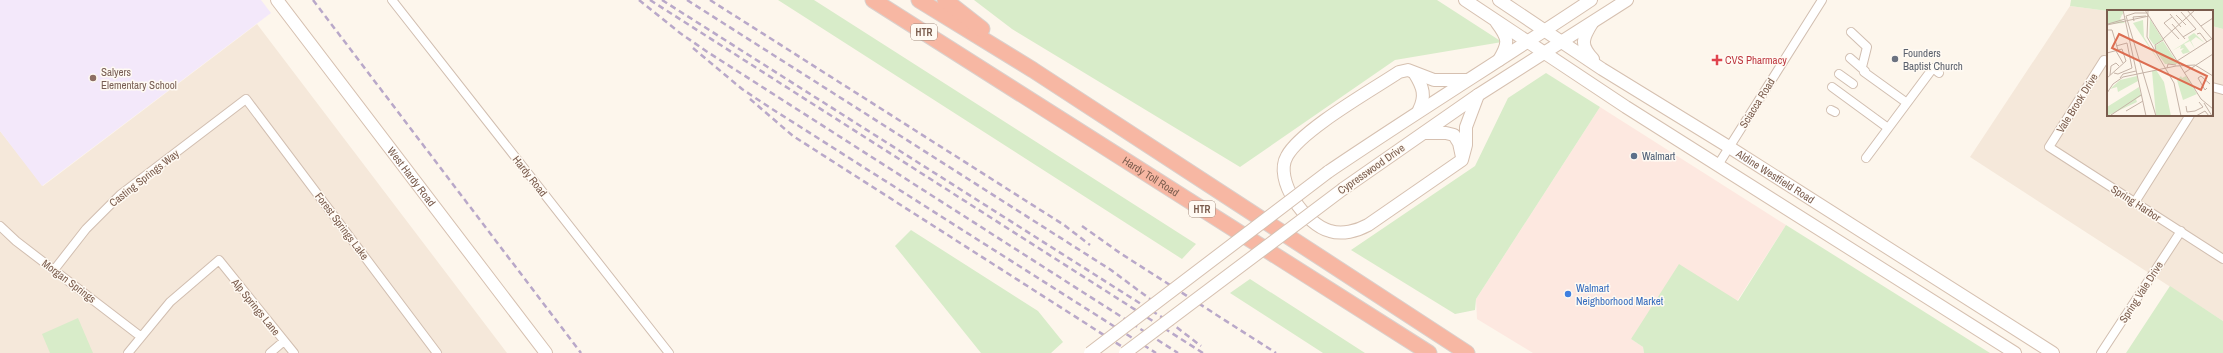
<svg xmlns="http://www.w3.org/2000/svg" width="2223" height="353" viewBox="0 0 2223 353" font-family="'Archivo Narrow',sans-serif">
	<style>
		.residential { fill: #f5e8da }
		.commercial { fill: #fde8e0 }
		.education { fill: #f3e8fa }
		.green { fill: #d8ecc9 }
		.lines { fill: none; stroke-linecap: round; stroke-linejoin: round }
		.street-casing { stroke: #d1beb0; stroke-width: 10 }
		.secondary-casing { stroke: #d6c0b0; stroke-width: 14 }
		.highway-casing { stroke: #dad1cd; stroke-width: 17 }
		.street { stroke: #fff; stroke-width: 8 }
		.secondary { stroke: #fff; stroke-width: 12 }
		.highway { stroke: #f7b7a3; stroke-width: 15 }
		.rail { stroke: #b9a8c9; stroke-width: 2.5; stroke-dasharray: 6 4; stroke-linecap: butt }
		.secondary-bridge-casing { stroke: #d6c0b0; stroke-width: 14; stroke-linecap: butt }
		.secondary-bridge { stroke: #fff; stroke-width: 12 }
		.worship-dot { fill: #6b7280; stroke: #fffaf3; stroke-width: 1.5 }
		.health-dot { fill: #e0444e; stroke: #fffaf3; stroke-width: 1.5 }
		.education-dot { fill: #8d6e63; stroke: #fffaf3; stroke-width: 1.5 }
		.service-dot { fill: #5c6f8a; stroke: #fffaf3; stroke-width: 1.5 }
		.shop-dot { fill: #3f7fe0; stroke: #fffaf3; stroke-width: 1.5 }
		.labels { text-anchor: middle; stroke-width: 3; stroke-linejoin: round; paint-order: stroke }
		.shield { fill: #fffaf3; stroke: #a28b7f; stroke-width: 1 }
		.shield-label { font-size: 10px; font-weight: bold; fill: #7a5c4d }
		.worship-label { font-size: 11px; fill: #5b616d; stroke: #fffaf3; text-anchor: start }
		.health-label { font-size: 11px; fill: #be3a42; stroke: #fffaf3; text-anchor: start }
		.education-label { font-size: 11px; fill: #785e54; stroke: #fffaf3; text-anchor: start }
		.street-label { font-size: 11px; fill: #7a5c4d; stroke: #fffaf3 }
		.service-label { font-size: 11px; fill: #4e5e75; stroke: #fffaf3; text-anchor: start }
		.shop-label { font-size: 11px; fill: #366cbe; stroke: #fffaf3; text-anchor: start }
		.inset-road { fill: none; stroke: #c5b3a7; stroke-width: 1 }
		.view { fill: #dc6d51; fill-opacity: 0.15; stroke: #dc6d51; stroke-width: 2 }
		.inset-edge { fill: none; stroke: #7a5c4d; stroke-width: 2 }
	</style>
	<rect width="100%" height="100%" fill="#fdf6ec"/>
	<path class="residential" d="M2070 6 2108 11V115H2212V26L2223 29V321L1970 157Z
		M257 24 507 353H0V131L43 186Z"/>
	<path class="commercial" d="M1600 107 1786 225 1737 301 1631 339 1643 347 1644 353H1533L1477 319 1476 299Z"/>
	<path class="education" d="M0 0H261L271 13 42 186 0 131Z"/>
	<path class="green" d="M778 0H814L1196 244 1182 259Z
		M974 0H1437L1502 42 1395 60 1240 167 1012 29Z
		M2071 0H2223V29L2212 26V11H2108L2070 6Z
		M1546 73 1600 107 1476 299 1475 310 1455 314 1351 250 1475 166 1508 98Z
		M1786 225 1990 353H1644L1643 347 1631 339 1679 264 1738 301Z
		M911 230 1038 311 1063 342 1051 353H981L895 246Z
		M1250 279 1365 353H1323L1230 293Z
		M2170 286 2223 321V353H2126Z
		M78 318 93 353H50L42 334Z"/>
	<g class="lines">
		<g class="street-casing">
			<path id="street" d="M392 0 669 353
				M1851 32 1867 47 1862 67
				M1850 58 1865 71 1864 72 1907 103
				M2108 61 2104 60 2049 147 2223 259
				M1839 74 1853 84
				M1832 87 1888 128
				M2212 87 2223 90
				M1831 110 1835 112
				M1866 158 1933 68 1939 73
				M1718 165 1822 0
				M2135 202 2190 115
				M0 226 16 241 140 336
				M54 270 86 229 120 195 246 99 437 353
				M128 353 170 302 219 260 294 353
				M270 353 284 341
				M2101 353 2181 231"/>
		</g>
		<g class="secondary-casing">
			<g id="secondary">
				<path id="s1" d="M277 0 546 353"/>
				<path d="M1465 0 1626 107 2015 353"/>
				<path id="s2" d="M1499 0 1602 69 1729 147 2053 353"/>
				<path d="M1497 23C1509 39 1509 43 1499 60"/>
				<path d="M1592 23C1582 39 1580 45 1593 59"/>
				<path d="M1415 74C1423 87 1426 96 1419 110"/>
				<path d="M1466 80H1434L1408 70 1399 72C1372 90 1301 130 1287 156 1273 180 1306 225 1330 231 1342 235 1357 231 1368 225L1462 160 1466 145V127L1478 95"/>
				<path d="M1424 133H1446L1454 135 1459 143 1462 157"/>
				<path d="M1328 172C1415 113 1504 58 1591 0"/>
				<path d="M1343 189 1478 95 1627 0"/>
			</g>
		</g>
		<g class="highway-casing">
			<g id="highway">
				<path id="s3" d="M873 0 1429 353"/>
				<path d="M919 0 1033 70 1467 353"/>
				<path d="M945 0 982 29"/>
			</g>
		</g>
		<use href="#street" class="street"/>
		<use href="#secondary" class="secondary"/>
		<use href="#highway" class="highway"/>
		<path class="rail" d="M313 0 581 353
			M639 0 680 33 706 51 1178 353
			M650 0 1203 353
			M662 0 1171 323 1201 346
			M687 0 1111 270 1154 302
			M710 0 1064 225 1090 245
			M693 48 742 89 769 107 1156 353
			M750 99 793 136 1132 353
			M1082 226 1120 253 1276 353"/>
		<g class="secondary-bridge-casing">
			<path id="secondary-bridge" d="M1090 353 1328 172
				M1125 353 1343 189"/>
		</g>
		<use href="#secondary-bridge" class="secondary-bridge"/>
	</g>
	<circle class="worship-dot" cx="1895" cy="59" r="4"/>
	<path class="health-dot" d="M1715 54h4v4h4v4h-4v4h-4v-4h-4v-4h4z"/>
	<circle class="education-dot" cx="93" cy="78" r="4"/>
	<circle class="service-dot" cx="1634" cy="156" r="4"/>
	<circle class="shop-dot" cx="1568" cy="294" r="4"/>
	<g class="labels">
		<g class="shield">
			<rect x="911" y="24" width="26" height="16" rx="3"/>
			<rect x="1189" y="201" width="26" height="16" rx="3"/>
		</g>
		<g class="shield-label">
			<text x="924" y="36">HTR</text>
			<text x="1202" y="213">HTR</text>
		</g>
		<g class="worship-label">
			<text x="1903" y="57">Founders<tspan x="1903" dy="13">Baptist Church</tspan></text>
		</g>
		<g class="health-label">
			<text x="1725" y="64">CVS Pharmacy</text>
		</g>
		<g class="education-label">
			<text x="101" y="76">Salyers<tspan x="101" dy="13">Elementary School</tspan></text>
		</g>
		<g class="street-label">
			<text transform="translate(1757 103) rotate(-58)" y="4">Sciacca Road</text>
			<text transform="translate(2077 103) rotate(-58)" y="4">Vale Brook Drive</text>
			<text transform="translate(1371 169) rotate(-35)" y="4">Cypresswood Drive</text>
			<text dy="4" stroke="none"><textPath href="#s1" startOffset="222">West Hardy Road</textPath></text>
			<text transform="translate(530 176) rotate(52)" y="4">Hardy Road</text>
			<text dy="4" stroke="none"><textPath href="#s2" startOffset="328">Aldine Westfield Road</textPath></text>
			<text dy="4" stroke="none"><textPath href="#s3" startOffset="329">Hardy Toll Road</textPath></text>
			<text transform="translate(144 178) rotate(-38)" y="4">Casting Springs Way</text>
			<text transform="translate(2136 203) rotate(33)" y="4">Spring Harbor</text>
			<text transform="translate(342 226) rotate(53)" y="4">Forest Springs Lake</text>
			<text transform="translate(69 281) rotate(37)" y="4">Morgan Springs</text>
			<text transform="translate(2141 292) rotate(-57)" y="4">Spring Vale Drive</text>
			<text transform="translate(256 307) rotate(51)" y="4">Alp Springs Lane</text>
		</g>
		<g class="service-label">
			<text x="1642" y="160">Walmart</text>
		</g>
		<g class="shop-label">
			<text x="1576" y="292">Walmart<tspan x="1576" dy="13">Neighborhood Market</tspan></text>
		</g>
	</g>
	<g transform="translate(2107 10)">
		<rect width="106" height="106" fill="#fdf6ec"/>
		<path d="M0 0H16V4L13 6 15 5 13 9 18 13 0 14ZM43 9 56 30 47 35 42 28ZM36 10 37 27 55 56 26 13ZM87 23 98 33 89 27 84 31 88 39 83 31 77 34 83 42 76 44 74 41 77 38 73 39 74 36 65 41 82 30 81 27ZM56 31 71 54H58L51 44 48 36ZM49 60 57 72 64 106H49L45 61ZM30 66 31 71 11 82 10 77 3 79 13 70ZM74 66 75 68 79 66 90 84 76 90 70 70ZM32 77 34 86 29 89 30 92 0 106V97Z" fill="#d8ecc9"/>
		<path class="inset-road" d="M16 0 39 106M38 0 94 89 106 99M41 0 40 27 67 73 74 106M80 0 105 29M74 2 89 19 76 27M40 3H28L19 6 49 106M63 4 74 17M69 5 79 15M65 7 57 13 72 29M27 11 26 7 39 6M1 14 18 9M65 14 78 29M0 15 42 6M94 16 106 8M0 20H5L11 40M90 24 93 23 100 32M56 29 88 0M9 41 16 53M49 41 48 35 56 30M0 43 15 39 19 51 0 68M70 51 106 28M60 58 61 54 69 55M7 63 11 64 25 58 20 33 9 36M77 63 106 44M3 65 4 56 9 53 12 56M13 68 16 64 29 61M100 78 98 80 91 68 94 66 103 74M0 83 6 74 16 67 69 56 88 55 106 66M97 93 105 106M79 96 80 102 88 101 96 97 92 92M19 101 36 91M4 105 34 85M89 106 98 101 102 106"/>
		<path class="view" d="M12 24 100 66 94 80 5 38Z"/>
		<rect width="106" height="106" class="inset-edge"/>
	</g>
</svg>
